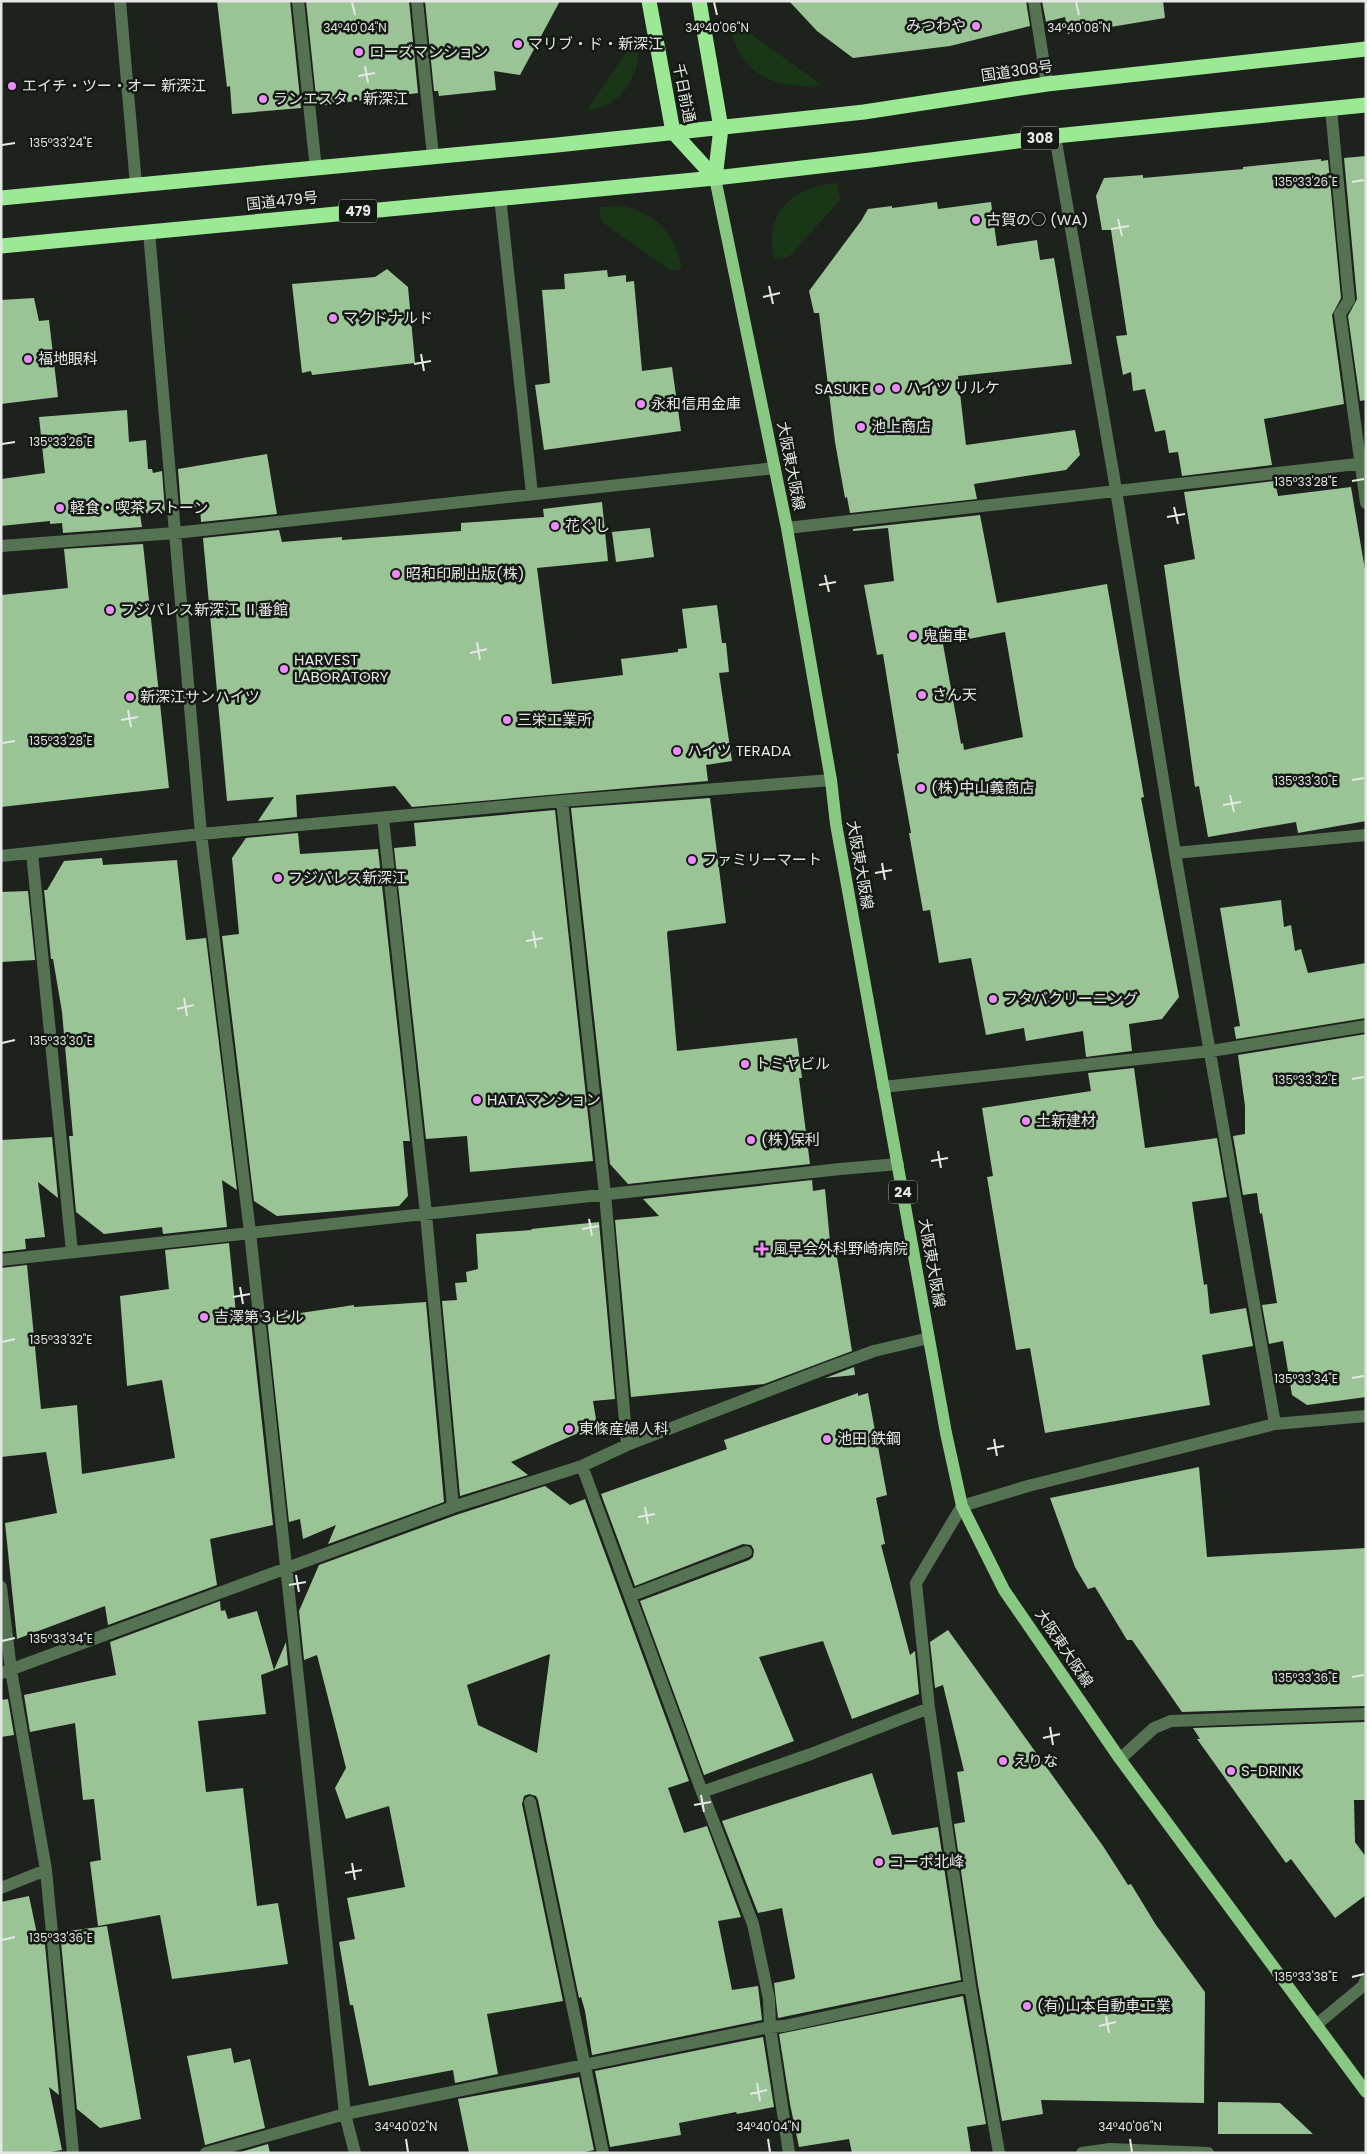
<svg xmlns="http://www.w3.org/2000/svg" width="1367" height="2154" viewBox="0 0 1367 2154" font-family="Poppins,'Noto Sans JP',sans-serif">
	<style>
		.green { fill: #193716 }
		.building { fill: #9ac396; fill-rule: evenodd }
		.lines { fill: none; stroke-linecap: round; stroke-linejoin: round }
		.minor { stroke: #557352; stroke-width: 12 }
		.major { stroke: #88c882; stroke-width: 12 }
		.highway { stroke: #9ce995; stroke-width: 15 }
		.ticks { fill: none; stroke: #e4e7e4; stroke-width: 2 }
		.poi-dot { fill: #ec8cfa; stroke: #141914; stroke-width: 2 }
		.labels { text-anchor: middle; stroke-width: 5; stroke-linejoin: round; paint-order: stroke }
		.shield { fill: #141914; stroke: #a6a9a6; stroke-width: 1 }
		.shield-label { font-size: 14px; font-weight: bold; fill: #e4e7e4 }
		.poi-label { font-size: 15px; fill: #e4e7e4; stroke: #141914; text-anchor: start }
		.street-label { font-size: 15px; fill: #e4e7e4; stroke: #141914 }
		.ticks-label { font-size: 12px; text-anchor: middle; fill: #e4e7e4; stroke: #141914; stroke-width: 5; stroke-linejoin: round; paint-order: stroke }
	</style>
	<rect width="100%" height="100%" fill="#1d221d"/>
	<path class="green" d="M742 28 822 85C778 90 742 77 731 30Z
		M638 46C641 68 627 96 606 105 600 108 593 109 587 110L629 48Z
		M837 183 840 200 789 257 774 259C764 212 791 187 837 183Z
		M622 206C658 213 675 235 682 269L671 271 602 222 599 207Z"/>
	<path class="building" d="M217 1H290L301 108 232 114 230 86 227 87Z
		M306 1H409L418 93 317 106Z
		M425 1H560L520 75 494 71 496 90 439 96 438 91H434Z
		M789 1H1026L1030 26 950 46 853 58 817 31Z
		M1042 1H1163L1165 18 1068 34 1065 17 1046 22Z
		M1366 156V400L1360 401 1348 316 1357 299 1344 158Z
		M1321 159V161L1328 160 1341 298 1332 315 1344 404 1264 419 1272 465 1182 476 1178 452 1169 453 1165 430 1155 432 1145 389 1133 391 1131 372 1123 375 1116 336 1127 335 1111 230H1102L1096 196 1104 178 1143 175V178L1243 169V167Z
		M937 202 938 209 991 202 997 246 1037 240 1040 260 1054 258 1072 364 958 376 966 445 1075 430 1080 455 1066 470 974 484 977 499 850 513 847 497 845 498 835 442 819 313H814L809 291 861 221 868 209 892 206V208Z
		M387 269 408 287 415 363 312 375 311 371 302 373 292 284 375 277Z
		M607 270 608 277 626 275V282L634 281 642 371 672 367 681 431 544 450 535 385 550 383 542 290 565 289 564 274Z
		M34 298 39 321 49 320 58 397 1 404V300Z
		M127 410 129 442 146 440 148 469H152L153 473 162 471 165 511 140 514 142 527 63 533 62 523 50 524V521L1 526V479L45 473 39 417Z
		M267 454 277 514 201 522 200 506 181 509 178 469Z
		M1275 481 1278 496 1351 487 1366 576V821L1298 833 1296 822 1208 837 1199 786 1195 787 1164 565 1195 559 1184 492Z
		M602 502 608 561 537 568 552 684 623 675 621 659 678 652V649L687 648 682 609 717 605 722 643H726L729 672 719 673 732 761 706 765 708 781 412 807 395 786 296 795 297 817 258 821 274 797 227 801 203 538 279 530 282 542 342 537V540L461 531V523L544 517 543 509Z
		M980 515 997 603 1107 584 1144 797 1141 798 1179 997 1162 1019 1129 1024 1132 1051 1086 1057 1083 1031 1026 1041 1024 1028 986 1035 971 958 939 963 930 910 923 911 909 833H911L897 754 899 753 883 654 877 655 864 585 894 581 888 528 853 531V529ZM1005 632 1023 737 964 750 963 743 961 744 943 644Z
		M650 528 654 557 616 562 612 532Z
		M143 544 169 788 1 807V595L68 588 64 549Z
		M710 798 726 923 668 931 667 933 677 1051 797 1038 802 1078H799L810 1164 628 1184 610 1164 571 808Z
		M555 810 593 1161 470 1172 467 1136 426 1139 394 848 416 846 414 823Z
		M298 833 300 854 378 849 410 1141H403L408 1196 399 1206 277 1216 254 1201 222 936 239 934 232 858 246 838Z
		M102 858 103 865 177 860 186 940 206 938 237 1190 222 1180 227 1227 163 1234 162 1227 104 1234 76 1212 69 1136H73L62 1012 53 959H51L44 890H47L64 861Z
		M28 891 35 960 1 962V892Z
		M1281 900 1284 927 1291 925 1295 951 1301 949 1308 973 1366 963V1018L1236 1039 1234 1027 1240 1026 1220 908Z
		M1366 1034V1397L1307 1405 1292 1395 1283 1341 1269 1344 1262 1305 1277 1303 1262 1213 1260 1214 1257 1193 1243 1195 1233 1136 1245 1134V1106L1238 1055Z
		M1134 1068 1145 1148 1217 1138 1227 1197 1192 1202 1204 1285 1207 1284 1210 1314 1246 1308 1253 1346 1202 1355 1210 1405 1045 1433 1030 1348 1016 1350 987 1177 993 1176 982 1108 1091 1091 1088 1073Z
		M52 1137 58 1198 38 1182 45 1237 25 1239 26 1249 1 1252V1140Z
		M812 1180 813 1191 825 1189 831 1252 836 1251 852 1351 764 1384 631 1397 615 1220 659 1216 643 1199Z
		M599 1222 615 1399 593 1401 597 1425 511 1462 528 1475 460 1496 442 1301 457 1300 455 1283 467 1282 466 1272 478 1269 476 1234 532 1230 531 1229Z
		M229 1243 237 1323 251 1321 273 1525 210 1539 217 1585 108 1625 105 1606 17 1639 5 1523 57 1513 46 1452 1 1457V1268L27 1265 41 1409 77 1405 82 1474 175 1458 162 1380 127 1386 120 1296 169 1289 165 1250Z
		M426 1302 444 1502 328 1544 336 1525 303 1539 300 1519 289 1522 267 1318 354 1305V1307Z
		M854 1367 855 1375 825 1378 828 1377Z
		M858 1393V1396L868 1393 887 1495 876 1498 885 1544 881 1545 910 1655 915 1651 919 1694 852 1719 823 1641 759 1657 794 1741 704 1775 640 1601 749 1560 753 1557 754 1550 751 1545 743 1544 635 1586 601 1494 727 1449 724 1440Z
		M1199 1467 1207 1557 1366 1548 1365 1706 1182 1712 1132 1640H1127L1095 1587 1088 1589 1075 1567 1050 1498Z
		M545 1486 570 1505 585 1499 689 1781 668 1788 684 1833 707 1826 741 1917 718 1921 732 1990 758 1986 762 2020 592 2055 585 2011 581 1997 579 1998 538 1800 536 1796 529 1794 524 1796 522 1804 563 2001 487 2014 498 2074 455 2083 453 2070 369 2086 353 2005H350L339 1942 355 1939 347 1898 405 1887 389 1806 346 1819 335 1788 346 1768 317 1655 304 1660 299 1611 319 1565 456 1515ZM550 1654 537 1753 478 1725 467 1685Z
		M220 1601 221 1611 225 1610 228 1619 257 1611 274 1670 286 1642 288 1665 261 1675 266 1714 198 1721 206 1792 243 1788 257 1906 278 1903 288 1964 172 1979 160 1915 98 1926 90 1862 101 1860 94 1799 83 1800 75 1723 30 1732 24 1695 116 1675 110 1642Z
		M948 1630 1103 1846 1128 1885 1131 1884 1156 1925 1205 1992 1204 2103 1041 2100 1043 2114 1002 2121 978 1985 954 1824 965 1822 957 1772 964 1771 943 1685 935 1688 930 1642Z
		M8 1699 14 1735 1 1737V1700Z
		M1365 1722V1800H1354L1355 1842 1366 1857V1895L1335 1918 1291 1859 1286 1863 1197 1739H1200L1193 1728Z
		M872 1773 892 1835 938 1827 961 1980 778 2018 774 1983 794 1979 795 1977 782 1908 758 1913 722 1821Z
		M29 1896 37 1934H44L59 2095 49 2087 62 2150 45 2153H1V1902Z
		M107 1926 141 2119 100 2128 77 2109 60 1932Z
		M963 1996 986 2124 967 2127 971 2153H852L849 2139 799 2147 790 2104 779 2034Z
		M763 2037 774 2107 737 2114 736 2112 679 2123 681 2135 610 2147 595 2071Z
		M231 2048 234 2063 250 2059 265 2128 205 2145 187 2056Z
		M579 2077 594 2150 580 2153H469L458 2099Z
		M1218 2102 1280 2103 1313 2134H1218Z
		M268 2144 270 2153H237Z"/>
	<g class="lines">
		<path class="minor" d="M120 1 136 185
			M298 1 316 169
			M417 1 433 156
			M1034 1 1047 84
			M1331 109 1349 300 1340 314 1366 503
			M1055 136 1113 472 1175 853 1275 1424
			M500 197 532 494
			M149 232 201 834 250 1232 345 2114 355 2153
			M787 528 1366 463
			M1 546 175 533 775 468
			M562 801 605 1194 627 1445
			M383 818 426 1214 453 1507
			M32 853 72 1252
			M1175 853 1366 835
			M1 856 201 834 562 801 831 780
			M883 1087 1211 1051 1366 1026
			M1 1260 840 1169 898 1164
			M582 1466 702 1792 753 1924 769 1999 770 2027 789 2153
			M1 1587 11 1670 46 1870 73 2153
			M630 1596 746 1552
			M1 1673 453 1507 582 1466 627 1445 825 1369 874 1351 929 1338
			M1120 1759 1154 1728 1171 1721 1366 1714
			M702 1792 811 1754 929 1708
			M530 1802 603 2153
			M1 1888 46 1870
			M1316 2025 1363 1986 1366 1979
			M206 2153 345 2114 770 2027 784 2026 970 1986
			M999 2153 970 1986 929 1708 916 1583 962 1506 1028 1486 1275 1424 1366 1416
			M1082 2153 1110 2149 1208 2153"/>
		<path class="major" d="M715 178 787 528 831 780 836 824 946 1433 962 1506 1004 1590 1120 1759 1366 2092"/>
		<path class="highway" d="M649 1 673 132 715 178
			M699 1 721 128 715 178
			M1 198 557 145 864 112 1047 84 1366 49
			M1 246 715 178 871 160 1055 136 1366 105"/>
	</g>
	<path class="ticks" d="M352 2 355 15M714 2 717 15M1076 2 1079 15M365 66 368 83M358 76 375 73M2 145 15 143M1352 182 1364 180M1118 219 1122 236M1111 229 1129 226M769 286 773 304M763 297 780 293M421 354 424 371M414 364 431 361M2 444 15 442M1352 481 1364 479M1174 507 1178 524M1167 517 1185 514M825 575 829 592M819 585 836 582M477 642 480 660M470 653 487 649M128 710 131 727M121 720 138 717M2 743 15 741M1352 780 1364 778M1230 795 1234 812M1223 805 1241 802M882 863 885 880M875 873 892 870M533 931 536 948M526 941 543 938M184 998 187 1016M177 1009 194 1005M2 1043 15 1040M1352 1079 1364 1077M938 1151 941 1168M931 1161 948 1158M589 1219 592 1236M582 1229 599 1226M240 1287 243 1304M233 1297 250 1294M2 1342 15 1339M1352 1378 1364 1376M994 1439 997 1456M987 1449 1004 1446M645 1507 648 1524M638 1517 655 1514M296 1575 299 1592M289 1585 306 1582M2 1641 15 1638M1352 1677 1364 1675M1050 1727 1053 1745M1043 1738 1060 1734M701 1795 704 1812M694 1805 711 1802M352 1863 355 1880M345 1873 362 1870M2 1940 15 1937M1352 1977 1364 1974M1106 2016 1109 2033M1099 2026 1116 2022M757 2083 760 2101M750 2094 767 2090M406 2139 408 2152M768 2139 770 2152M1130 2139 1132 2152"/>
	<g class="poi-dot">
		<circle cx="976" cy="26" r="5"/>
		<circle cx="518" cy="44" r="5"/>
		<circle cx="359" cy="52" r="5"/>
		<circle cx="12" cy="86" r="5"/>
		<circle cx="263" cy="99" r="5"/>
		<circle cx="976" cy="220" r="5"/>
		<circle cx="333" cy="318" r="5"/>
		<circle cx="28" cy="359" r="5"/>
		<circle cx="896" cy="388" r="5"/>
		<circle cx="879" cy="389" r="5"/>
		<circle cx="641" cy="404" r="5"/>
		<circle cx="861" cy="427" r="5"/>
		<circle cx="60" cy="508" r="5"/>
		<circle cx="555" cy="526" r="5"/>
		<circle cx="396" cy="574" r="5"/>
		<circle cx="110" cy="610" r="5"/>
		<circle cx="913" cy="636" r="5"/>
		<circle cx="284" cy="669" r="5"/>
		<circle cx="922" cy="695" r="5"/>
		<circle cx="130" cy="697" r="5"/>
		<circle cx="507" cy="720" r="5"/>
		<circle cx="677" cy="751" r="5"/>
		<circle cx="921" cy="788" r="5"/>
		<circle cx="692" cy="860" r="5"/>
		<circle cx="278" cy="878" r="5"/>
		<circle cx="993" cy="999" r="5"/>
		<circle cx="745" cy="1064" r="5"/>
		<circle cx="477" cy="1100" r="5"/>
		<circle cx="1026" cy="1121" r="5"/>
		<circle cx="751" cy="1140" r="5"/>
		<path d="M759.5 1241.5h5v5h5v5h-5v5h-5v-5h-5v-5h5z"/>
		<circle cx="204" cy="1317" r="5"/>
		<circle cx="569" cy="1429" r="5"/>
		<circle cx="827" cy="1439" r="5"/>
		<circle cx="1003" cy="1761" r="5"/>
		<circle cx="1231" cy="1771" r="5"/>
		<circle cx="879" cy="1862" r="5"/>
		<circle cx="1027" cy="2006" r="5"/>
	</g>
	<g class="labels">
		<g class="shield">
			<rect x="1021" y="126.5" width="38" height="23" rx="4"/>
			<rect x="339" y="199.5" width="38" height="23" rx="4"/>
			<rect x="889" y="1180.5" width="28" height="23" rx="4"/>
		</g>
		<g class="shield-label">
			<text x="1040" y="143">308</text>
			<text x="358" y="216">479</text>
			<text x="903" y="1197">24</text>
		</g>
		<g class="poi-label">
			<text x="966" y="31" text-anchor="end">みつわや</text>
			<text x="528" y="49">マリブ・ド・新深江</text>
			<text x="369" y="57">ローズマンション</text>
			<text x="22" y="91">エイチ・ツー・オー 新深江</text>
			<text x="273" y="104">ランエスタ・新深江</text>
			<text x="986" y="225">古賀の◯ (WA)</text>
			<text x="343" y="323">マクドナルド</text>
			<text x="38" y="364">福地眼科</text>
			<text x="906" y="393">ハイツ リルケ</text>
			<text x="869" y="394" text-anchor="end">SASUKE</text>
			<text x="651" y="409">永和信用金庫</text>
			<text x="871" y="432">池上商店</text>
			<text x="70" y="513">軽食・喫茶 ストーン</text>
			<text x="565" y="531">花ぐし</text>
			<text x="406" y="579">昭和印刷出版(株)</text>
			<text x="120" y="615">フジパレス新深江 Ⅱ番館</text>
			<text x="923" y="641">鬼歯車</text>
			<text x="294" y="665">HARVEST<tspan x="294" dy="17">LABORATORY</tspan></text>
			<text x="932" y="700">さん天</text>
			<text x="140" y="702">新深江サンハイツ</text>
			<text x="517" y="725">三栄工業所</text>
			<text x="687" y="756">ハイツ TERADA</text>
			<text x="931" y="793">(株)中山義商店</text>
			<text x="702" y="865">ファミリーマート</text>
			<text x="288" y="883">フジパレス新深江</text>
			<text x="1003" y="1004">フタバクリーニング</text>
			<text x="755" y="1069">トミヤビル</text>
			<text x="487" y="1105">HATAマンション</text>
			<text x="1036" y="1126">土新建材</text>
			<text x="761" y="1145">(株)保利</text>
			<text x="773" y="1254">風早会外科野崎病院</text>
			<text x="214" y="1322">吉澤第３ビル</text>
			<text x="579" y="1434">東條産婦人科</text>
			<text x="837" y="1444">池田 鉄鋼</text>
			<text x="1013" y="1766">えりな</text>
			<text x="1241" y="1776">S-DRINK</text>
			<text x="889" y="1867">コーポ北峰</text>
			<text x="1037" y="2011">(有)山本自動車工業</text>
		</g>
		<g class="street-label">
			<text transform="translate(1017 71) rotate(-8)" y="5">国道308号</text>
			<text transform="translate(684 93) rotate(79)" y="5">千日前通</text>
			<text transform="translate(282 201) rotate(-6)" y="5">国道479号</text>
			<text transform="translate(791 466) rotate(79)" y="5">大阪東大阪線</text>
			<text transform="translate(860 865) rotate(80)" y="5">大阪東大阪線</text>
			<text transform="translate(932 1263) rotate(80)" y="5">大阪東大阪線</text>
			<text transform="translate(1064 1648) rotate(56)" y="5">大阪東大阪線</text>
		</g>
	</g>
	<g class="ticks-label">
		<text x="355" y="32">34°40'04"N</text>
		<text x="717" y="32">34°40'06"N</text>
		<text x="1079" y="32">34°40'08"N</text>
		<text x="61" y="147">135°33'24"E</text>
		<text x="1306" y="186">135°33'26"E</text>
		<text x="61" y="446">135°33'26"E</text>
		<text x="1306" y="486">135°33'28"E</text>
		<text x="61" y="745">135°33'28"E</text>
		<text x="1306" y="785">135°33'30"E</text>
		<text x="61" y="1045">135°33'30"E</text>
		<text x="1306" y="1084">135°33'32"E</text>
		<text x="61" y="1344">135°33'32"E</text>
		<text x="1306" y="1383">135°33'34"E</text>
		<text x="61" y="1643">135°33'34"E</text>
		<text x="1306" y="1682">135°33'36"E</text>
		<text x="61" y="1942">135°33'36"E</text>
		<text x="1306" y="1981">135°33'38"E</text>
		<text x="406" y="2131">34°40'02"N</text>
		<text x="768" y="2131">34°40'04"N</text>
		<text x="1130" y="2131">34°40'06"N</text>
	</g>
	<rect width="1367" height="2154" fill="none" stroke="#e4e7e4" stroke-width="5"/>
</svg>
